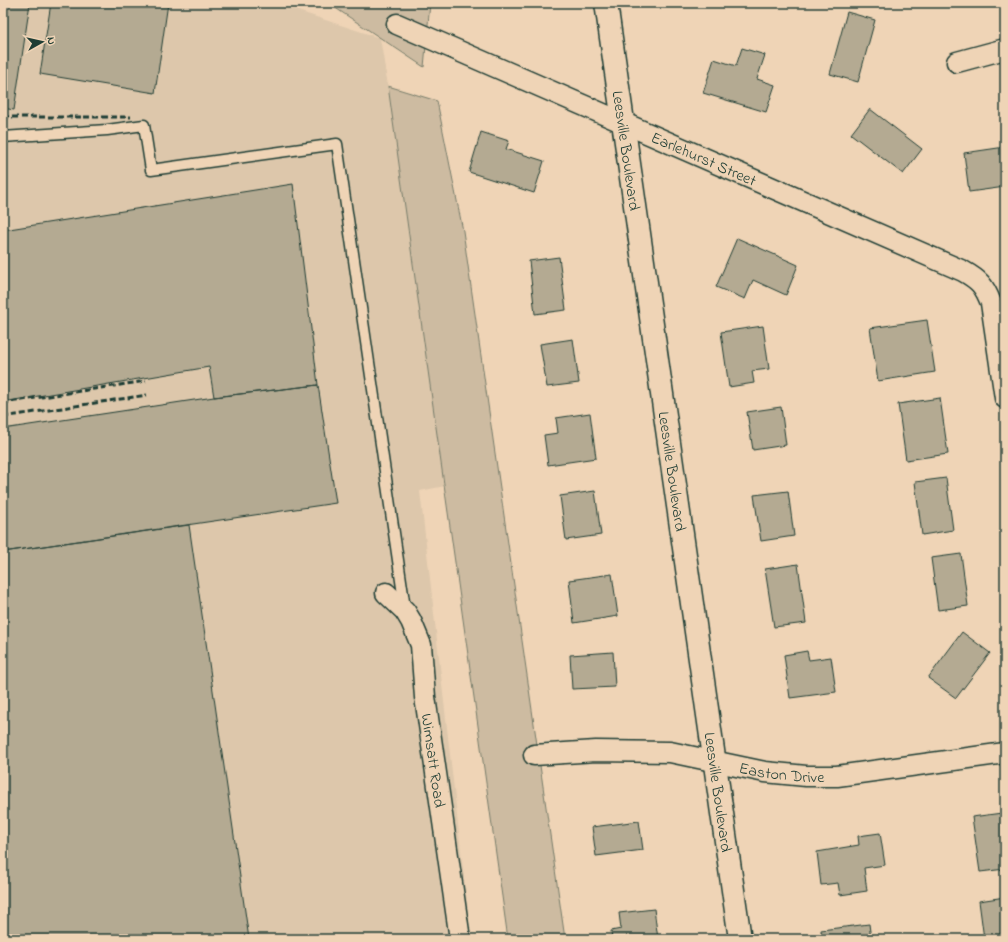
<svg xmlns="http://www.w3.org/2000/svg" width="1008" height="942" viewBox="0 0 1008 942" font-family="'Indie Flower',sans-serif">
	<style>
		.built { fill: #ddc7ab }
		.green { fill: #cdbba1; stroke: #767c6a }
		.building { fill: #b4aa92; stroke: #1f3d34 }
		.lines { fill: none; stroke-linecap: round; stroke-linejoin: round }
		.service-casing { stroke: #1f3d34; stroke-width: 13 }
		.minor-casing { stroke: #1f3d34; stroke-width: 23 }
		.tertiary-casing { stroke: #1f3d34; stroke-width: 25 }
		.service { stroke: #efd4b6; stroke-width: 10 }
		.minor { stroke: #efd4b6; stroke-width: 20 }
		.tertiary { stroke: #efd4b6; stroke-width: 22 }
		.rail { stroke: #1f3d34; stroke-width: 3; stroke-dasharray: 6 3; stroke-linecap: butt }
		.labels { text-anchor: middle; stroke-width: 3; stroke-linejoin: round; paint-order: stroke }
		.street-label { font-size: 16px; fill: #1f3d34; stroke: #efd4b6 }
	</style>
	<rect width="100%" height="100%" fill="#efd4b6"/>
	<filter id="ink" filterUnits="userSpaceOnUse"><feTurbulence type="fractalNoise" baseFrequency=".025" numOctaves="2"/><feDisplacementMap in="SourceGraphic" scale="8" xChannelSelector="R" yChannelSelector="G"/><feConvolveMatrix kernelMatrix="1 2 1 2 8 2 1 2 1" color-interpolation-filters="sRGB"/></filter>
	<g filter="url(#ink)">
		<path class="built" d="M3 3H291L292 9 380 38 388 86 445 486 420 491 471 939H3Z"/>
		<path class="green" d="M328 3H430L424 67Z
			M388 86 437 101 463 231 565 939H508Z"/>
		<path class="building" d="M3 3H30L14 110 3 108Z
			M51 3H168L155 93 40 74Z
			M847 12 875 20 858 82 830 74Z
			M742 48 765 55 757 79 775 85 766 112 703 93 714 59 736 66Z
			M870 109 922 149 903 174 851 134Z
			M481 132 509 141 506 149 544 161 534 193 469 172Z
			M1005 147V187L969 192 964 153Z
			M293 184 318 385 214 397 209 367 3 402V230Z
			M737 238 798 265 786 295 753 280 745 299 716 287Z
			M559 257 566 310 535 314 529 261Z
			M927 320 935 372 878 381 870 328Z
			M763 326 769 369 752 371 754 383 729 387 721 332Z
			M573 339 579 383 547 387 540 344Z
			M318 385 336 503 3 552V429L214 397Z
			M940 398 948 454 906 460 898 404Z
			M781 407 786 445 753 450 747 412Z
			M590 413 596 458 548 465 544 435 558 433 556 418Z
			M946 478 953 530 922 535 915 482Z
			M595 491 601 535 566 540 560 496Z
			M788 491 794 536 761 541 754 495Z
			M189 525 249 939H3V552Z
			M961 554 968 606 938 610 931 558Z
			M798 564 806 623 774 627 765 569Z
			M612 574 618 616 574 623 569 580Z
			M962 632 990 653 956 698 928 678Z
			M807 651 809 660 831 657 836 692 790 698 784 655Z
			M613 652 615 687 572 689 570 655Z
			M1002 813 1005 834V869L980 872 972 817Z
			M639 821 643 850 596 856 592 827Z
			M880 833 885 865 864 868 867 891 840 895 838 883 821 885 817 852 859 845 858 836Z
			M1005 897V939H984L979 901Z
			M654 909 658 939H612L611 931 621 929 619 913Z
			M869 924 871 939H822L821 930Z"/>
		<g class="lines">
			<g class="service-casing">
				<path id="service" d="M3 137 107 130 144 125 151 170 337 144 405 608"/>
			</g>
			<g class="minor-casing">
				<g id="minor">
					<path id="s1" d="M397 24 963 271C979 280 984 285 991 303L1005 398"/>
					<path d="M957 62 1005 49"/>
					<path id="s2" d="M386 593 405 611 411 621 421 645 425 697 460 939"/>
					<path id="s3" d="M534 755 596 751 670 752 765 772 806 776H837L1005 753"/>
				</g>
			</g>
			<g class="tertiary-casing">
				<g id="tertiary">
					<path id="s4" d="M606 3 740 939"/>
				</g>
			</g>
			<use href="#service" class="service"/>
			<use href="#minor" class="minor"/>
			<use href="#tertiary" class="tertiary"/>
			<path class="rail" d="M3 117H131
				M3 403 146 381
				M3 417 147 395"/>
		</g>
	</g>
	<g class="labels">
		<g class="street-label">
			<text dy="6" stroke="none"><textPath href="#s4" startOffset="149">Leesville Boulevard</textPath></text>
			<text dy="6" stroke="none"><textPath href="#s1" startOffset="335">Earlehurst Street</textPath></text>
			<text dy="6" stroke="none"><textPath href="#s4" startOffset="473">Leesville Boulevard</textPath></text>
			<text dy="6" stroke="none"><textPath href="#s2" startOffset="180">Wimsatt Road</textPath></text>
			<text dy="6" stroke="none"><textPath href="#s3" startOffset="250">Easton Drive</textPath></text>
			<text dy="6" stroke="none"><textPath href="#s4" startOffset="797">Leesville Boulevard</textPath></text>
		</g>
	</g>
	<rect width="1008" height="942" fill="none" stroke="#efd4b6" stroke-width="16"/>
	<rect x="8" y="8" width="992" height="926" fill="none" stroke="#1f3d34" stroke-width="1.5" filter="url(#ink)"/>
	<g transform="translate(42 42) rotate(82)" stroke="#efd4b6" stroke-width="3" paint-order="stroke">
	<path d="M0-3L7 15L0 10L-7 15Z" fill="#1f3d34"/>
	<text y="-6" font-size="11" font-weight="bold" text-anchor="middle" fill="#1f3d34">N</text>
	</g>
</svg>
